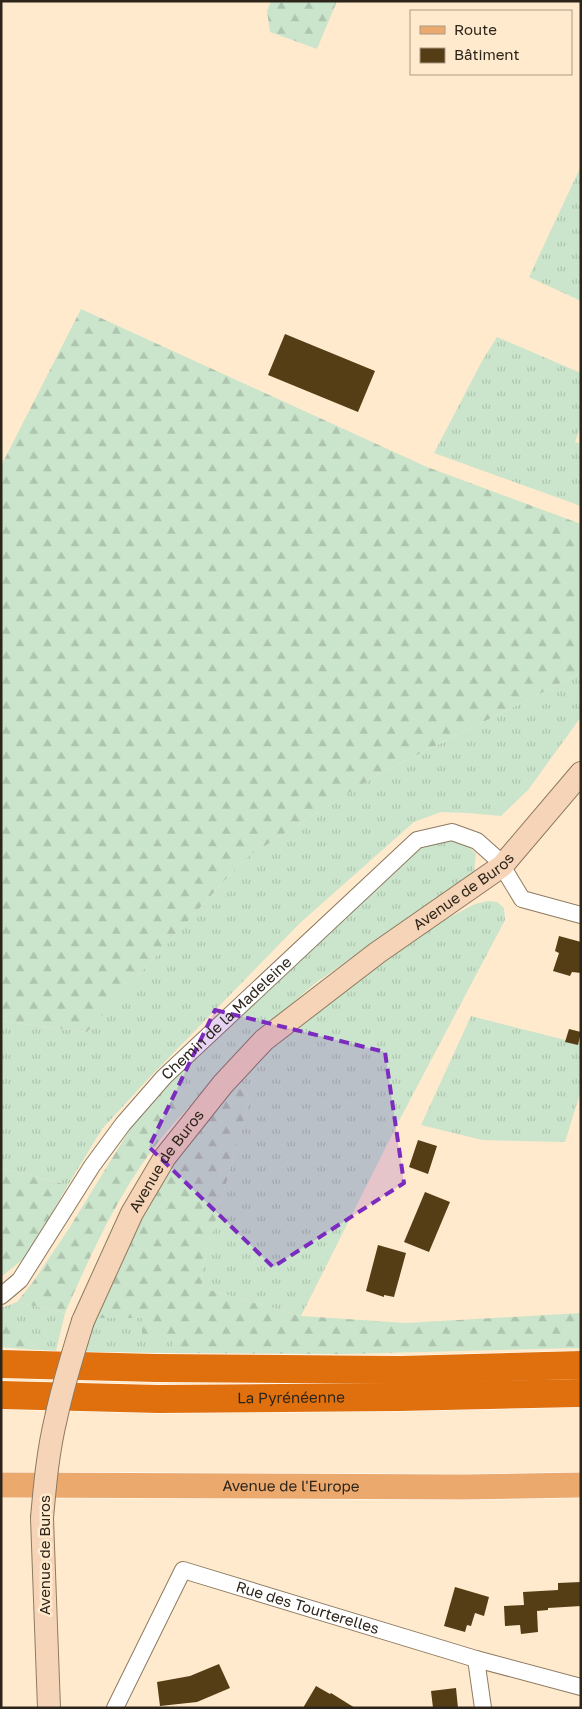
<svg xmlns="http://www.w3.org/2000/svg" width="582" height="1709" viewBox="0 0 582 1709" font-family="'Golos Text',sans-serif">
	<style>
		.grass { fill: url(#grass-tufts) }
		.forest { fill: url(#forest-firs) }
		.building { fill: #553d15 }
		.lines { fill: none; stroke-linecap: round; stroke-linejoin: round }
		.street-casing { stroke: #8d7a60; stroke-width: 18 }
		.secondary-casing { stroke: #8d7a60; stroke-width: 24 }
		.primary-casing { stroke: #fff; stroke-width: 26 }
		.highway-casing { stroke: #fff; stroke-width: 29 }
		.street { stroke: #fff; stroke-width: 16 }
		.secondary { stroke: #f6d4b7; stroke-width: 22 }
		.primary { stroke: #eca96e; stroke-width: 25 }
		.highway { stroke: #e0700e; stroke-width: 28 }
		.secondary-bridge-casing { stroke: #8d7a60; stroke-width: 24; stroke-linecap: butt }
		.secondary-bridge { stroke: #f6d4b7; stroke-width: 22 }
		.marked { fill: #7b2cbf; fill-opacity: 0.2; stroke: #7b2cbf; stroke-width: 4; stroke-dasharray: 10 6; stroke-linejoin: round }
		.labels { text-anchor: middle; stroke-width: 5; stroke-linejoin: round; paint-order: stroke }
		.street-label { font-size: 15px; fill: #2d251a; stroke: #ffeacd }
	</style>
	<defs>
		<pattern id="grass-tufts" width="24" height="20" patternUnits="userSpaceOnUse" patternTransform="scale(1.25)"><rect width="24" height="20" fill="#cae5cb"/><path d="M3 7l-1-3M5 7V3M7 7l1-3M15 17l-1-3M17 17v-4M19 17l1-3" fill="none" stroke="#aec4ae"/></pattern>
		<pattern id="forest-firs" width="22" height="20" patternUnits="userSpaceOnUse" patternTransform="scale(1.25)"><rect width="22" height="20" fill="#cae5cb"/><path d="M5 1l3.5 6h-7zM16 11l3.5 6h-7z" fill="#aec4ae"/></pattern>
	</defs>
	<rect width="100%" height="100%" fill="#ffeacd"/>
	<path class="grass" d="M581 166V301L529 277Z
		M497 337 581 373V426L575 442 581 444V506L434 453 482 361Z
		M581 673V717L528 790 501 816 468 813 441 812 414 822 300 923 149 1078 102 1129 68 1185 1 1168V1021L87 1032 244 859 377 775Z
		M438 840C454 840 465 841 476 854L474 872 314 984 232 1057 189 1107 168 1083 422 845Z
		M488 901 497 902 504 908 505 920 400 1119 301 1316 203 1288 201 1272 250 1099 237 1083 272 1047 321 1004 431 927 475 904Z
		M471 1016 581 1044V1090L565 1142 482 1140 421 1125Z
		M17 1302 65 1313 56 1351 39 1350 26 1339 18 1323H1V1308Z
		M96 1318H142L173 1334V1353L85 1352Z"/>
	<path class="forest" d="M271 1H337L317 49 270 32 267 11Z
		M81 309 427 467 581 524V673L377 775 244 859 87 1032 1 1021V466Z
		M168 1083 189 1107C179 1118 168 1129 159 1141 118 1193 91 1254 65 1313L17 1302 33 1282 68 1230 132 1126Z
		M237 1083 250 1099 201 1272 203 1288 301 1316 406 1323 581 1313V1348L344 1354 173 1353V1334H142V1318H96L153 1193 180 1153Z
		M1 1168 68 1185 27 1256 1 1277Z
		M1 1323H19L26 1339 39 1350 1 1347Z"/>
	<path class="building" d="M285 334 375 371 358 412 268 375Z
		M559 936 581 942V973L572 972 570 976 553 971 559 953 555 951Z
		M569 1029 581 1032 578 1045 565 1042Z
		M418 1140 437 1146 428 1174 409 1167Z
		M425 1192 450 1202 429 1252 404 1242Z
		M378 1245 406 1253 394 1297 384 1295V1297L366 1291Z
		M581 1582V1606L548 1608V1610L537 1611 538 1632 521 1634 520 1625 505 1626 504 1606 524 1605 523 1592 558 1590V1583Z
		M455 1587 489 1597 484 1616 475 1613 471 1626 467 1625 465 1632 444 1626Z
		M219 1664 230 1688 197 1702 160 1706 157 1682 190 1676Z
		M316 1686 330 1694 331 1693 355 1708H303Z
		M456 1688 458 1708H433L431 1691Z"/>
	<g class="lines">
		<g class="street-casing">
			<g id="street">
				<path id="s1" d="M1 1296 20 1280 92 1166 123 1124 164 1077 417 840 452 832 477 841 495 857 502 866 522 899 581 915"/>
				<path d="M476 1659 483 1708"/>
				<path id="s2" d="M115 1708 183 1570 476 1659 581 1687"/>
			</g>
		</g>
		<g class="secondary-casing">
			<g id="secondary">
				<path id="s3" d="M83 1321 132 1213 165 1157 223 1084 264 1040 377 953 502 866 581 773"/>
				<path d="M42 1518 49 1708"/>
			</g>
		</g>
		<g class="primary-casing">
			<g id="primary">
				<path id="s4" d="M1 1485 464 1487 581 1485"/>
			</g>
		</g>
		<g class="highway-casing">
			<g id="highway">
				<path d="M1 1364 156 1368 400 1370 581 1365"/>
				<path id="s5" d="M1 1395 159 1399 400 1397 581 1393"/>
			</g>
		</g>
		<use href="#street" class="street"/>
		<use href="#secondary" class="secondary"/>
		<use href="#primary" class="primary"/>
		<use href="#highway" class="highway"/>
		<g class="secondary-bridge-casing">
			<path id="secondary-bridge" d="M42 1518C45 1484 48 1451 56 1418 63 1385 73 1353 83 1321"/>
		</g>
		<use href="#secondary-bridge" class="secondary-bridge"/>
	</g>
	<path class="marked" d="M215 1010 385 1052 404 1183 273 1267 149 1147Z"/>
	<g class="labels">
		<g class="street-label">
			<text dy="5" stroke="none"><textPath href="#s3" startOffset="586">Avenue de Buros</textPath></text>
			<text dy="5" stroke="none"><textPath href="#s1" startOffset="360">Chemin de la Madeleine</textPath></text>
			<text dy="5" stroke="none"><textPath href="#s3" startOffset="181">Avenue de Buros</textPath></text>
			<text dy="5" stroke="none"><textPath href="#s5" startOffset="290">La Pyrénéenne</textPath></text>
			<text dy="5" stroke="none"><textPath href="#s4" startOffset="290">Avenue de l'Europe</textPath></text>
			<text transform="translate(45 1555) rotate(-90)" y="5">Avenue de Buros</text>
			<text dy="5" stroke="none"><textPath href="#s2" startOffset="284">Rue des Tourterelles</textPath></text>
		</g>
	</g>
	<rect width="582" height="1709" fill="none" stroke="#2d251a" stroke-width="5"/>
	<rect x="410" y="10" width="162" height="65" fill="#ffeacd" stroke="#ab9b85"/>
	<rect x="420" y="26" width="25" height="8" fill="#eca96e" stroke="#ab9b85"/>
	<text x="454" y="35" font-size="15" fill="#2d251a">Route</text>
	<rect x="420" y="48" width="25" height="15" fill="#553d15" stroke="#ab9b85"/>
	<text x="454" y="60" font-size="15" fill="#2d251a">Bâtiment</text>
</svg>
